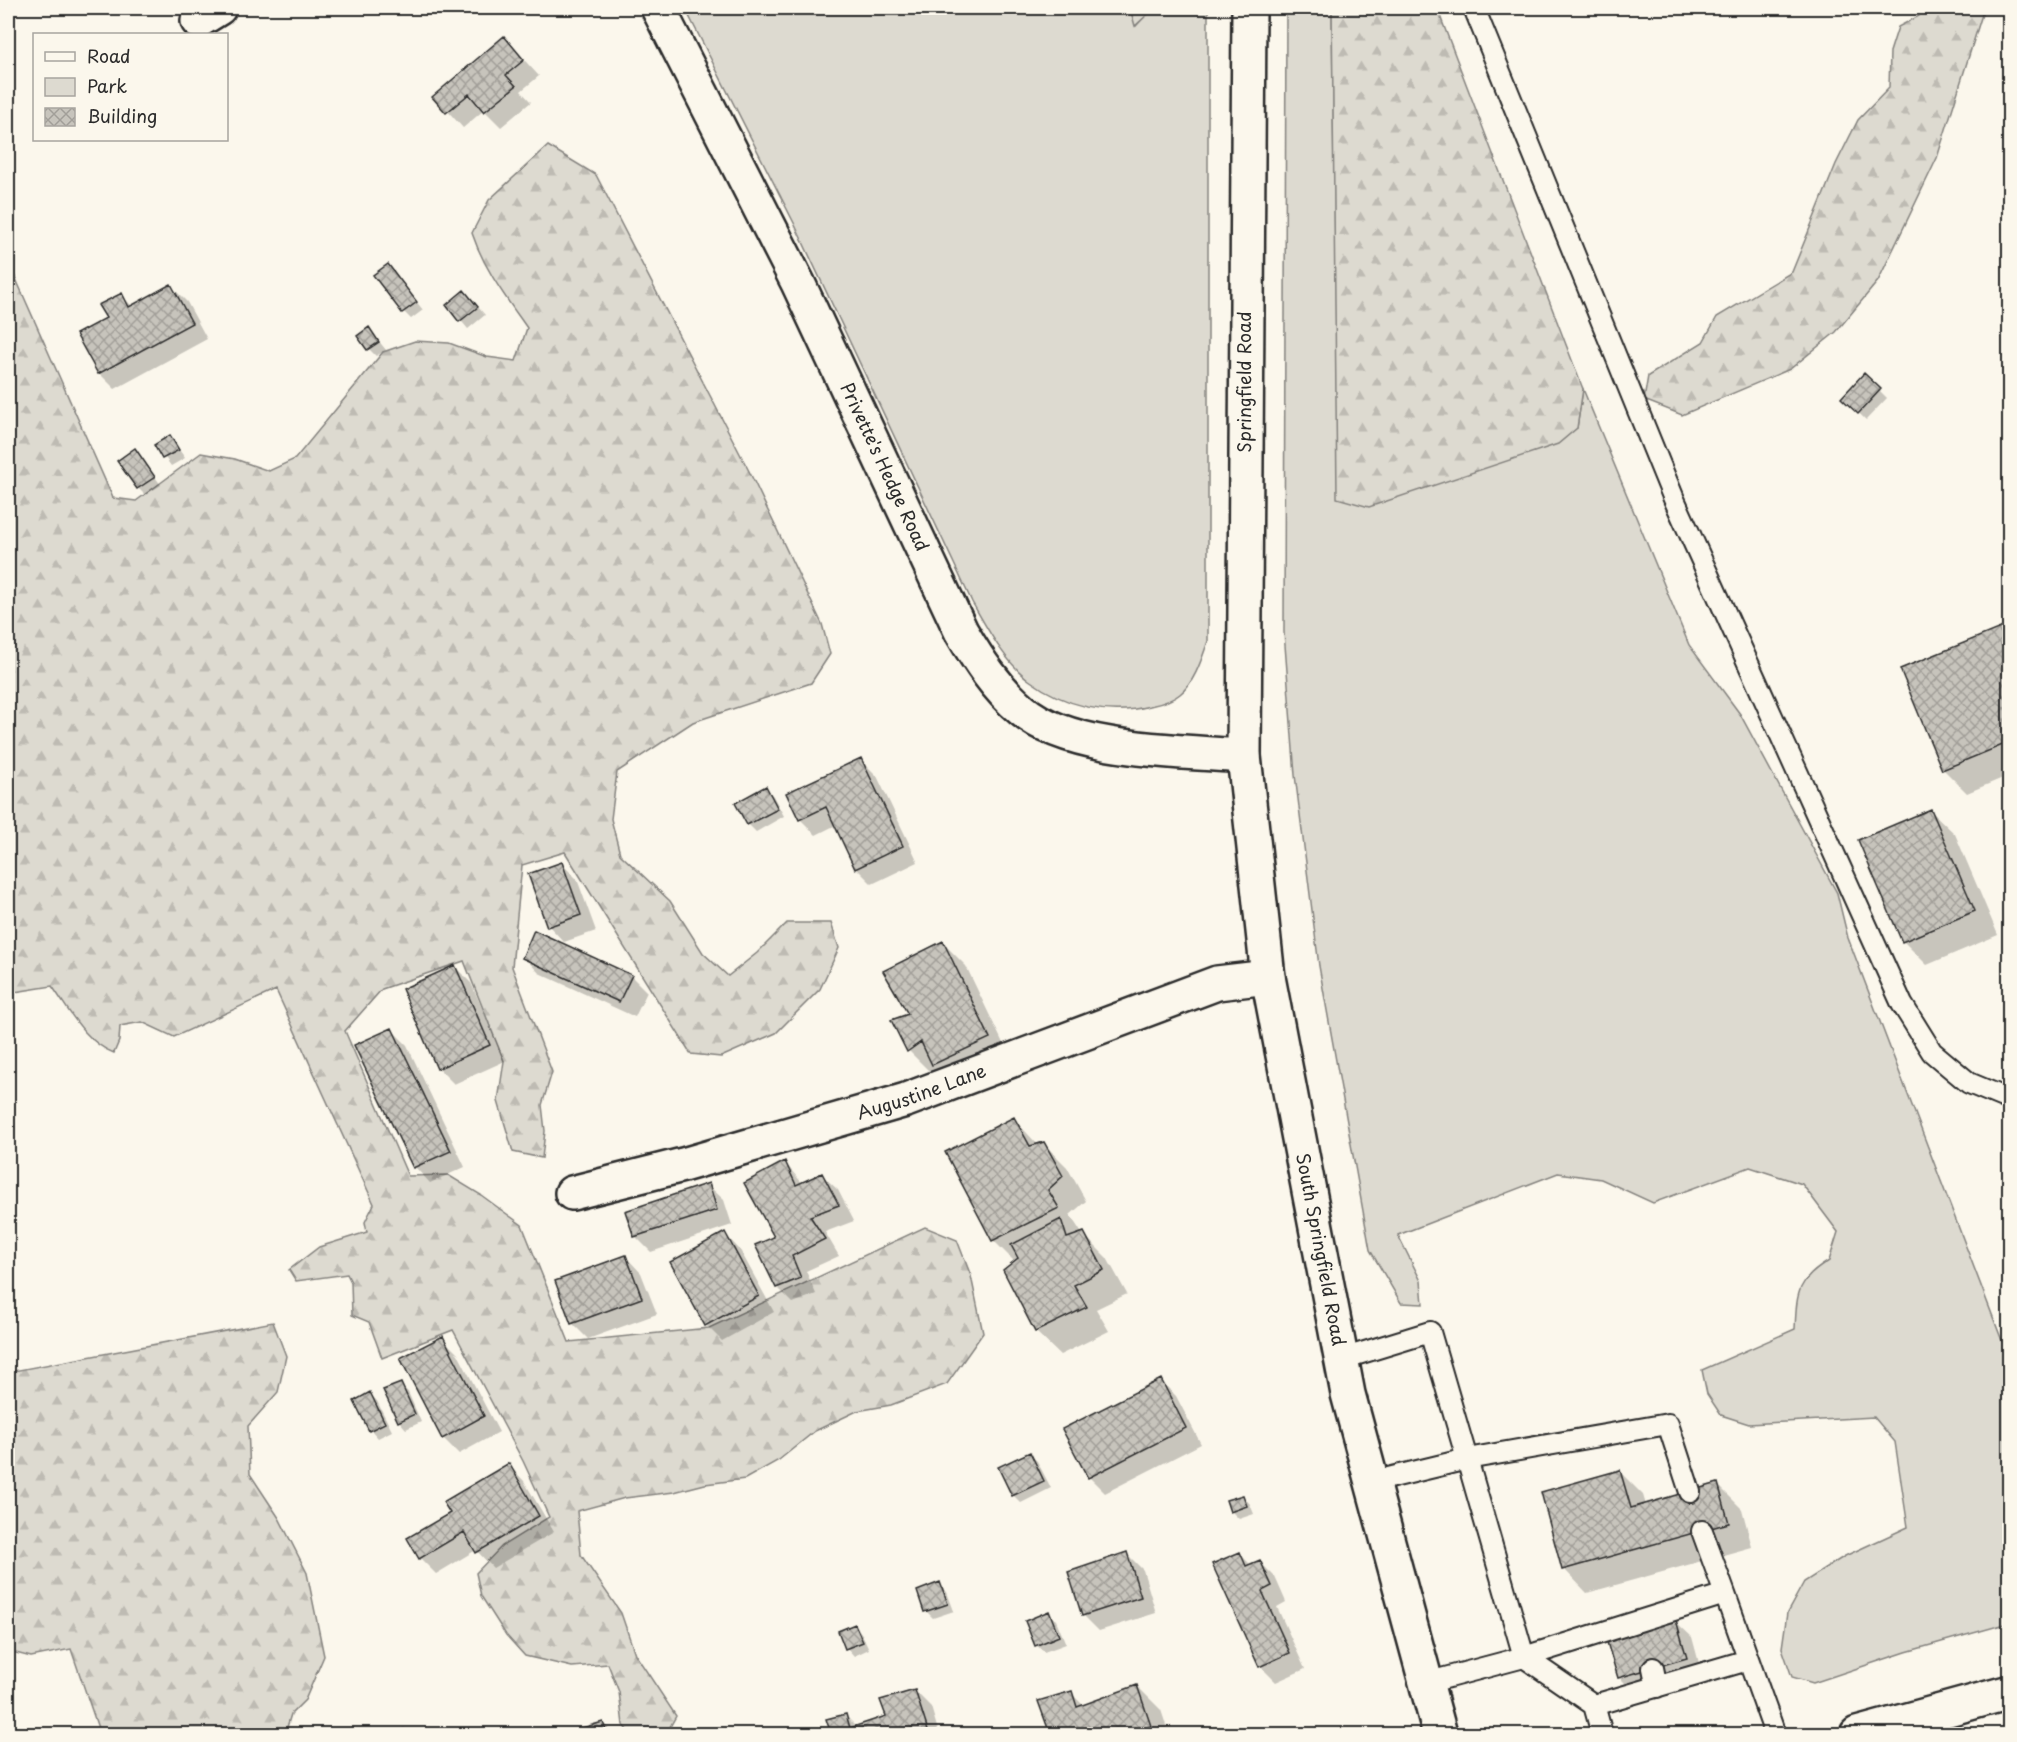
<svg xmlns="http://www.w3.org/2000/svg" width="2017" height="1742" viewBox="0 0 2017 1742" font-family="'Playpen Sans',sans-serif">
	<style>
		.green { fill: #dddad0; stroke: #84827e; stroke-width: 1.5 }
		.forest { fill: url(#forest-firs); stroke: #84827e; stroke-width: 1.5 }
		.shadow { fill: #0003 }
		.building { fill: url(#building-cross-hatch); stroke: #2b2b2b; stroke-width: 1.5 }
		.lines { fill: none; stroke-linecap: round; stroke-linejoin: round }
		.lane-casing { stroke: #2b2b2b; stroke-width: 24 }
		.street-casing { stroke: #2b2b2b; stroke-width: 38 }
		.secondary-casing { stroke: #2b2b2b; stroke-width: 38 }
		.primary-casing { stroke: #2b2b2b; stroke-width: 38 }
		.lane { stroke: #fbf7ec; stroke-width: 20 }
		.street { stroke: #fbf7ec; stroke-width: 33 }
		.secondary { stroke: #fbf7ec; stroke-width: 33 }
		.primary { stroke: #fbf7ec; stroke-width: 33 }
		.labels { text-anchor: middle; stroke-width: 5; stroke-linejoin: round; paint-order: stroke }
		.street-label { font-size: 18px; fill: #2b2b2b; stroke: #fbf7ec }
	</style>
	<defs>
		<pattern id="forest-firs" width="22" height="20" patternUnits="userSpaceOnUse" patternTransform="scale(1.5)"><rect width="22" height="20" fill="#dddad0"/><path d="M5 1l3.5 6h-7zM16 11l3.5 6h-7z" fill="#bebbb3"/></pattern>
		<pattern id="building-cross-hatch" width="8" height="8" patternUnits="userSpaceOnUse" patternTransform="scale(1.5)"><rect width="8" height="8" fill="#c7c4bc"/><path d="M0 0l8 8M0 8l8-8" fill="none" stroke="#a29f99"/></pattern>
	</defs>
	<rect width="100%" height="100%" fill="#fbf7ec"/>
	<filter id="ink" filterUnits="userSpaceOnUse"><feTurbulence type="fractalNoise" baseFrequency=".0167" numOctaves="2"/><feDisplacementMap in="SourceGraphic" scale="12" xChannelSelector="R" yChannelSelector="G"/><feConvolveMatrix kernelMatrix="1 2 1 2 8 2 1 2 1" color-interpolation-filters="sRGB"/></filter>
	<g filter="url(#ink)">
		<path class="green" d="M685 8H1130L1136 26 1147 14 1148 8H1208V641C1202 658 1195 682 1180 694 1173 700 1160 704 1150 706 1108 717 1064 706 1029 680 1004 661 987 628 972 602L794 223Z
			M1286 8H1332L1337 422 1577 428 1583 389 1689 645 1740 714 1837 893 1848 938 2009 1359V1623L1906 1652 1813 1683 1792 1677 1782 1648 1787 1613 1804 1582 1845 1556 1908 1527 1895 1442 1874 1417 1749 1424 1721 1415 1707 1394 1702 1370 1795 1329C1797 1293 1796 1281 1829 1261L1838 1232 1802 1184 1750 1167 1653 1203 1601 1179 1558 1173 1398 1235 1421 1281 1423 1304 1401 1303 1370 1250 1319 966 1295 775 1284 632Z"/>
		<path class="forest" d="M1130 8H1148V14L1135 26Z
			M1332 8H1437L1583 389 1577 428 1558 444 1369 507 1337 498Z
			M1922 8H1984L1937 158 1878 281 1836 332 1790 369 1682 415 1644 400 1648 376 1703 342 1717 317 1792 272 1836 164 1858 120 1889 88 1890 52 1898 27 1919 16Z
			M548 146 596 175 750 473 822 624 830 654 811 683 693 722 617 772 611 819 620 854 670 901 703 953 728 976 757 953 787 923H831L839 948 820 989 776 1033 721 1057 691 1054 565 852 522 865 512 967 552 1072 542 1105 545 1131 542 1158 513 1152 498 1101 504 1061 464 961 382 989 345 1031 408 1176 448 1175 481 1195 522 1225 569 1342 709 1328 925 1227 957 1240 971 1276 983 1333 947 1384 891 1405 857 1411 815 1431 779 1460 745 1479 705 1484 674 1492 625 1498 577 1511 581 1555 621 1613 635 1654 676 1716 666 1734H630L623 1725 619 1692 608 1664 572 1667 525 1656 506 1635 481 1596 476 1573 502 1546 549 1517 523 1461 453 1330 382 1358 369 1322 352 1315 351 1282 347 1274 296 1281 289 1270 319 1247 367 1232 365 1222 374 1204 276 990 174 1037 142 1022 120 1026 119 1041 114 1053C85 1042 69 1010 52 986L8 993V261L113 498 136 501 201 453 235 459 269 471 295 459 383 352 415 341 449 343 487 357 516 361 527 328C506 298 484 269 472 233L489 200Z
			M273 1322 286 1356 278 1392 248 1426 250 1474 279 1518 307 1573 324 1656 305 1700 291 1714 285 1734H100L71 1649 31 1657 8 1651V1372Z"/>
		<path class="shadow" d="M504 38 539 76 521 91 531 102 501 127 484 110 463 128 435 97Z
			M388 266 423 310 411 319 404 312Z
			M171 286 187 302 207 339 115 389 99 373 108 319 121 295 133 307Z
			M471 299 485 315 468 329 448 305Z
			M369 329 386 350 376 356 369 349Z
			M1864 375 1887 398 1866 420 1843 398Z
			M170 437 185 458 171 466 156 445Z
			M135 450 161 485 145 495 138 488Z
			M2010 626V775L1967 793 1943 769Z
			M861 760 877 776 918 862 872 884 856 868 836 825 816 835 800 819Z
			M766 788 773 796 784 816 756 832 748 824 737 804Z
			M1931 811 1955 834 1998 935 1927 965 1903 941Z
			M562 864 577 879 596 931 564 942 549 926Z
			M943 943 966 966 1012 1062 957 1088 939 1070 932 1074 909 1051 910 1015Z
			M524 957 631 976 647 992 635 1017 539 973Z
			M455 967 471 983 505 1061 454 1084 438 1068Z
			M391 1029 407 1045 465 1167 430 1183 415 1167 356 1046Z
			M1014 1119 1038 1145 1043 1143 1067 1167 1086 1201 1070 1215 1081 1232 1107 1258 1127 1294 1096 1309 1109 1331 1060 1355 1036 1332 1005 1270 1015 1262 993 1240 947 1153Z
			M785 1163 803 1184 822 1175 838 1190 854 1221 825 1232 839 1256 806 1271 816 1294 793 1303 777 1287 776 1238Z
			M708 1185 724 1200 732 1225 651 1252 635 1236Z
			M725 1234 740 1250 774 1312 722 1341 706 1325Z
			M626 1257 641 1273 657 1314 588 1339 572 1323Z
			M442 1338 458 1354 499 1432 459 1454 443 1438Z
			M1161 1381 1176 1396 1201 1444 1105 1493 1089 1477Z
			M400 1385 408 1392 421 1422 406 1429 399 1421Z
			M370 1394 377 1401 392 1431 378 1438 371 1430 356 1402Z
			M1029 1454 1037 1461 1051 1488 1021 1503 1013 1495Z
			M509 1465 524 1481 554 1532 493 1568 476 1550 436 1574 420 1558 452 1514Z
			M1619 1471 1643 1495 1646 1505 1718 1485 1742 1509 1752 1547 1587 1593 1564 1569Z
			M1243 1496 1250 1504 1254 1514 1239 1519 1231 1511Z
			M1127 1554 1143 1570 1156 1613 1099 1631 1083 1615Z
			M1240 1554 1251 1565 1259 1561 1275 1577 1286 1602 1277 1607 1305 1669 1276 1682 1260 1666Z
			M940 1584 947 1592 954 1611 933 1618 926 1611Z
			M1049 1613 1056 1620 1066 1644 1044 1652 1036 1645Z
			M1676 1622 1692 1637 1702 1674 1635 1693 1619 1677Z
			M855 1626 862 1634 869 1649 854 1656 847 1648Z
			M1137 1686 1161 1710 1169 1734H1052L1040 1702 1071 1693 1084 1706Z
			M915 1691 931 1707 939 1734H833L828 1720 845 1715 857 1727 887 1717Z
			M603 1723 614 1734H570L569 1733Z"/>
		<path class="building" d="M504 36 524 60 506 75 516 86 484 112 469 94 446 113 432 97Z
			M388 264 417 302 402 313 373 275Z
			M171 284 192 323 98 374 76 334 106 318 98 305 122 293 129 307Z
			M464 290 478 307 459 322 446 305Z
			M369 327 379 342 367 350 357 336Z
			M1864 373 1881 389 1858 414 1841 398Z
			M170 435 179 450 162 459 154 445Z
			M135 448 155 477 137 489 117 461Z
			M2010 624V742L1942 770 1900 669Z
			M861 758 903 846 855 869 826 807 799 820 786 793Z
			M766 786 778 809 747 825 735 803Z
			M1931 809 1975 911 1902 942 1858 840Z
			M562 862 581 915 547 927 528 874Z
			M534 930 632 975 619 1002 522 958Z
			M943 941 990 1038 932 1065 921 1042 907 1052 891 1020 908 1014 883 971Z
			M455 965 490 1045 437 1069 402 989Z
			M392 1028 451 1151 413 1168 354 1045Z
			M1014 1117 1030 1146 1044 1142 1063 1176 1048 1190 1059 1208 992 1241 945 1152Z
			M785 1161 796 1185 822 1173 839 1205 810 1216 825 1239 792 1256 801 1278 776 1288 755 1245 774 1237 744 1183Z
			M709 1183 717 1210 634 1237 625 1211Z
			M1061 1219 1067 1238 1084 1232 1104 1270 1074 1285 1087 1307 1035 1332 1003 1270 1018 1258 1011 1245Z
			M725 1232 759 1296 705 1326 670 1262Z
			M626 1255 642 1298 571 1324 555 1281Z
			M443 1336 484 1416 442 1439 400 1358Z
			M1161 1379 1186 1428 1088 1478 1062 1429Z
			M401 1383 415 1414 398 1422 383 1390Z
			M370 1392 385 1423 369 1431 354 1401Z
			M1030 1452 1044 1481 1012 1496 998 1467Z
			M509 1463 539 1516 476 1553 464 1532 419 1559 407 1538 450 1513 443 1502Z
			M1620 1470 1631 1508 1718 1483 1729 1523 1562 1570 1541 1492Z
			M1243 1495 1247 1506 1230 1512 1226 1500Z
			M1127 1552 1141 1597 1082 1616 1068 1572Z
			M1240 1552 1246 1566 1260 1560 1272 1586 1262 1591 1290 1653 1259 1667 1212 1564Z
			M940 1582 948 1604 924 1612 917 1591Z
			M1049 1611 1059 1636 1035 1646 1025 1621Z
			M1676 1620 1687 1658 1618 1678 1606 1639Z
			M855 1624 863 1642 845 1649 838 1631Z
			M1137 1685 1151 1726 1130 1734H1050L1038 1701 1072 1691 1077 1707Z
			M915 1690 929 1734H831L826 1719 846 1714 850 1728 886 1716 880 1700Z
			M603 1722 607 1734H568V1732Z
			M404 1729 406 1734H392Z"/>
		<g class="lines">
			<g class="lane-casing">
				<path id="lane" d="M1474 8 1674 499 1902 1004 1932 1052 1969 1083 2010 1100
					M1342 1359 1430 1332 1467 1459 1372 1482
					M1702 1531 1725 1594
					M1524 1657 1725 1594 1775 1734
					M1524 1657 1594 1705
					M1653 1668 1657 1687
					M1426 1683 1524 1657 1467 1459 1668 1424 1690 1492
					M1602 1734 1594 1705 1748 1660"/>
			</g>
			<g class="street-casing">
				<g id="street">
					<path id="s1" d="M658 8 798 283 961 631C978 660 996 688 1022 710 1071 752 1182 751 1244 756"/>
					<path d="M198 21 219 8"/>
					<path id="s2" d="M572 1193 683 1165 906 1100 1217 983 1268 977"/>
				</g>
			</g>
			<g class="secondary-casing">
				<g id="secondary">
					<path id="s3" d="M1249 8 1244 756 1268 977 1348 1394 1440 1734"/>
				</g>
			</g>
			<g class="primary-casing">
				<path id="primary" d="M1857 1734 2010 1692"/>
			</g>
			<use href="#lane" class="lane"/>
			<use href="#street" class="street"/>
			<use href="#secondary" class="secondary"/>
			<use href="#primary" class="primary"/>
		</g>
	</g>
	<g class="labels">
		<g class="street-label">
			<text transform="translate(1245 382) rotate(-90)" y="6">Springfield Road</text>
			<text dy="6" stroke="none"><textPath href="#s1" startOffset="512">Privette's Hedge Road</textPath></text>
			<text dy="6" stroke="none"><textPath href="#s2" startOffset="364">Augustine Lane</textPath></text>
			<text dy="6" stroke="none"><textPath href="#s3" startOffset="1248">South Springfield Road</textPath></text>
		</g>
	</g>
	<rect width="2017" height="1742" fill="none" stroke="#fbf7ec" stroke-width="30"/>
	<rect x="15" y="15" width="1987" height="1712" fill="none" stroke="#2b2b2b" stroke-width="2" filter="url(#ink)"/>
	<rect x="33" y="33" width="195" height="108" fill="#fbf7ec" stroke="#a8a59f" stroke-width="1.5"/>
	<rect x="45" y="52" width="30" height="9" fill="#fbf7ec" stroke="#a8a59f" stroke-width="1.5"/>
	<text x="87" y="63" font-size="18" fill="#2b2b2b">Road</text>
	<rect x="45" y="78" width="30" height="18" fill="#dddad0" stroke="#a8a59f" stroke-width="1.5"/>
	<text x="87" y="93" font-size="18" fill="#2b2b2b">Park</text>
	<rect x="45" y="108" width="30" height="18" fill="url(#building-cross-hatch)" stroke="#a8a59f" stroke-width="1.5"/>
	<text x="87" y="123" font-size="18" fill="#2b2b2b">Building</text>
</svg>
